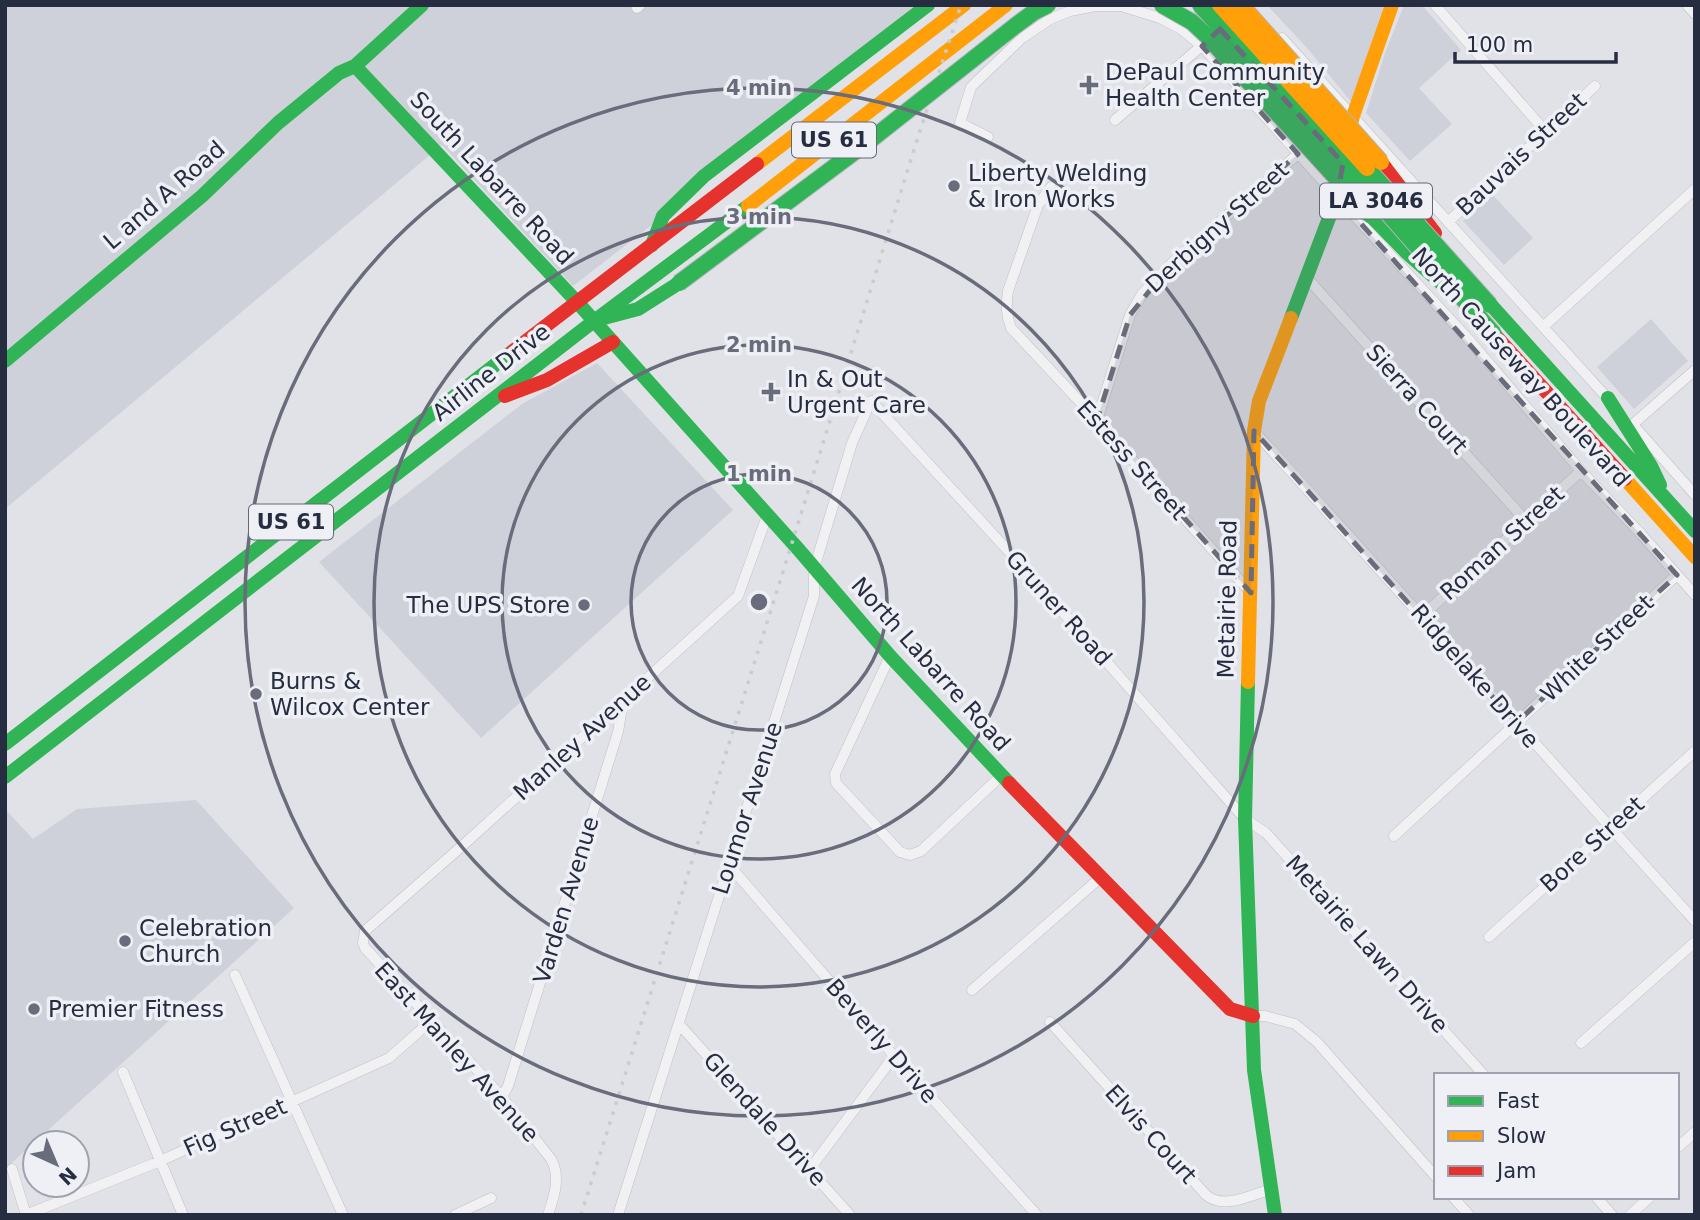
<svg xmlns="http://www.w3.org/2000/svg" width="1700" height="1220" viewBox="0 0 1700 1220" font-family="'DejaVu Sans',sans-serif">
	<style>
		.built { fill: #cfd1da }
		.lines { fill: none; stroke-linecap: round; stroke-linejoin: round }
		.street-casing { stroke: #bfc0c5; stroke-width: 11 }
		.street { stroke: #f1f1f3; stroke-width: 10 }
		.fast { stroke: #30b455; stroke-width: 14 }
		.slow { stroke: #ff9f0a; stroke-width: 14 }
		.jam { stroke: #e5322d; stroke-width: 14 }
		.rail { stroke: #cacbce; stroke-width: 3.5; stroke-dasharray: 3.5 7; stroke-linecap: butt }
		.fast-bridge-casing { stroke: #b3b5bb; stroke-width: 18; stroke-linecap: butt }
		.slow-bridge-casing { stroke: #b3b5bb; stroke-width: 18; stroke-linecap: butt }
		.fast-bridge { stroke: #30b455; stroke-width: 16 }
		.slow-bridge { stroke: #ff9f0a; stroke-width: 16 }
		.marked { fill: #686c7b; fill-opacity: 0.2; stroke: #686c7b; stroke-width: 5; stroke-dasharray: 14 9; stroke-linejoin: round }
		.ring { fill: none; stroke: #686c7b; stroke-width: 3.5 }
		.poi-dot { fill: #686c7b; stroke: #eef0f6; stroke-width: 2.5 }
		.labels { text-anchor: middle; stroke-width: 7; stroke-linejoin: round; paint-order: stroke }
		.shield { fill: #eef0f6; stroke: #636877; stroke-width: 2 }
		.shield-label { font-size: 21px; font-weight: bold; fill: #272d41 }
		.poi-label { font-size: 23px; fill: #272d41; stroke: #eef0f6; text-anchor: start }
		.street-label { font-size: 23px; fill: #272d41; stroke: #eef0f6 }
		.centre { fill: #686c7b; stroke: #eef0f6; stroke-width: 3.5 }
		.ring-label { font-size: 21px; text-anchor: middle; font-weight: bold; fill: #686c7b; stroke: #eef0f6; stroke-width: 7; stroke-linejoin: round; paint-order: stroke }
	</style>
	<rect width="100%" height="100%" fill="#e1e2e7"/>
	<path class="built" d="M5 5H936L573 286 442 145 5 509Z
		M1267 5H1384L1352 103 1307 48Z
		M1404 5H1422L1461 50 1419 88 1452 124 1410 161 1366 113 1385 53Z
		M1492 194 1533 238 1504 265 1463 221Z
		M1651 319 1688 361 1634 409 1597 367Z
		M597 363 733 510 481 738 319 562 522 404Z
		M196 800 294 908 5 1169V809L33 839 77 809Z"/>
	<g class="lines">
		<g class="street-casing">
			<path id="street" d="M1435 5 1545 131
				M1687 5 1695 14
				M637 8 640 5
				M1282 38 1610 401
				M1115 120 1205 43
				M988 137 960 123 971 87 1022 38 1050 19 1070 11 1095 6H1121L1160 18 1181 29 1202 46 1337 197 1470 341 1581 471 1641 534 1695 595
				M1051 187 1038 205 1008 291C1006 305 1006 315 1011 328L1097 420 1251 593
				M1448 222 1595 86
				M1307 278 1526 521
				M1543 327 1695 189
				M1097 420 1130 315 1142 294 1171 264 1298 154
				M1632 425 1695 370
				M1635 427 1695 495
				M1254 431C1402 593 1547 758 1695 921
				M1422 616 1581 471
				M890 656 835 774 836 783 900 852 910 855 921 851 1002 775
				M1394 836 1677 575
				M729 865 894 1056 1037 1215
				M1489 937 1695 751
				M235 975 343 1215
				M972 990 1100 878
				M1253 1016H1265L1295 1024 1317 1042 1436 1177
				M1050 1022 1206 1195C1224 1210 1251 1195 1271 1189
				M679 1024 850 1215
				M1581 1043 1695 942
				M123 1072 183 1215
				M502 1097 508 1086 618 732 623 701
				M1677 1148 1695 1132
				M12 1169 26 1215
				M810 1169 894 1056
				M1453 1197 1469 1215
				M1596 1197 1612 1215
				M26 1215 160 1161 389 1058 432 1020
				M455 1215 491 1198
				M548 1215C554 1197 561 1177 551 1159L502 1097 365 948 363 943 365 931 461 847 738 596 767 516
				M618 1215 814 596V569L852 443 871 401 1023 567 1245 819 1266 833 1484 1075
				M1630 1215 1650 1197"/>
		</g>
		<use href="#street" class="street"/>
		<path class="fast" d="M355 66 578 303 799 550 890 656 1009 783
			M1370 215 1407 253 1441 283
			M652 245 663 216 704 176 928 5
			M1482 295 1695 531
			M604 318 638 309 679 283
			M1291 318 1337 197 1341 174
			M5 361 202 196 278 123 339 73 355 66 422 5
			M1608 398 1651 466 1660 485
			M1248 682 1245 819 1254 1070 1275 1215
			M5 744 513 351
			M5 777 594 321 748 206"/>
		<path class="slow" d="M1349 133 1353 116 1392 5
			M757 164 964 5
			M748 206 1006 5
			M1625 479 1695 557
			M1248 682 1254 431 1259 401 1291 318"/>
		<path class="jam" d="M1381 162 1435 233
			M1494 334 1625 479
			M513 351 757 164
			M505 396 547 380 613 342
			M1009 783 1230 1009 1253 1016"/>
		<path class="rail" d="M581 1215 792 543 917 140 961 5"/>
		<g class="fast-bridge-casing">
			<path id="fast-bridge" d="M1162 5 1192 22 1209 38 1370 215
				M1200 5 1355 176 1494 334
				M1367 168 1490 305
				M679 283 873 138 1015 26 1034 12 1048 5"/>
		</g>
		<g class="slow-bridge-casing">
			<path id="slow-bridge" d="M1220 5 1367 168
				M1241 5 1381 162"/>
		</g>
		<use href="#fast-bridge" class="fast-bridge"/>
		<use href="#slow-bridge" class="slow-bridge"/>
	</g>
	<path class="marked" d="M1220 29 1343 163 1337 197 1677 575 1516 723 1254 431 1251 593 1097 420 1130 315 1171 264 1298 154 1202 46Z"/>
	<g class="ring">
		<circle cx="759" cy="602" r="128"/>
		<circle cx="759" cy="602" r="257"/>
		<circle cx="759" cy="602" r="385"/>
		<circle cx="759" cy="602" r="514"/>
	</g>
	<g class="poi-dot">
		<path d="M1085.5 74.5h7v7h7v7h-7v7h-7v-7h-7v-7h7z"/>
		<circle cx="954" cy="186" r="7"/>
		<path d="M767.5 381.5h7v7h7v7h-7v7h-7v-7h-7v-7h7z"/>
		<circle cx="584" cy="605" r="7"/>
		<circle cx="256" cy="694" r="7"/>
		<circle cx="125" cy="941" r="7"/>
		<circle cx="34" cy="1009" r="7"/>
	</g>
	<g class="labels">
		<g class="shield">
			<rect x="792" y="122.5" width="84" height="35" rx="5"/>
			<rect x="1320" y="183.5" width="112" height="35" rx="5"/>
			<rect x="249" y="504.5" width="84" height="35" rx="5"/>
		</g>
		<g class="shield-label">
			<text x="834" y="147">US 61</text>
			<text x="1376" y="208">LA 3046</text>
			<text x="291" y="529">US 61</text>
		</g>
		<g class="poi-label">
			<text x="1105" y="80">DePaul Community<tspan x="1105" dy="26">Health Center</tspan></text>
			<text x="968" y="181">Liberty Welding<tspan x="968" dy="26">&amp; Iron Works</tspan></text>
			<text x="787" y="387">In &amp; Out<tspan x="787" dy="26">Urgent Care</tspan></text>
			<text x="570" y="613" text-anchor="end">The UPS Store</text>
			<text x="270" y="689">Burns &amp;<tspan x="270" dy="26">Wilcox Center</tspan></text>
			<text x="139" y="936">Celebration<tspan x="139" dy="26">Church</tspan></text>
			<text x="48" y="1017">Premier Fitness</text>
		</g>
		<g class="street-label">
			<text transform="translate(1521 154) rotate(-43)" y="8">Bauvais Street</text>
			<text transform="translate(492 178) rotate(47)" y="8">South Labarre Road</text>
			<text transform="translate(164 195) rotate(-41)" y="8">L and A Road</text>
			<text transform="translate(1217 227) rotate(-42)" y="8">Derbigny Street</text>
			<text transform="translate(1521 367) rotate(48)" y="8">North Causeway Boulevard</text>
			<text transform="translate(491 372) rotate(-38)" y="8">Airline Drive</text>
			<text transform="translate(1417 399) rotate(48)" y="8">Sierra Court</text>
			<text transform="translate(1132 460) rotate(48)" y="8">Estess Street</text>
			<text transform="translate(1502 543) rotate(-42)" y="8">Roman Street</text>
			<text transform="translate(1227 599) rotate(-89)" y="8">Metairie Road</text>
			<text transform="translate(1059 608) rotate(48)" y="8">Gruner Road</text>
			<text transform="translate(1597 648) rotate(-43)" y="8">White Street</text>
			<text transform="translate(931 664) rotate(48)" y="8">North Labarre Road</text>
			<text transform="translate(1475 676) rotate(49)" y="8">Ridgelake Drive</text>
			<text transform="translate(582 737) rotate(-42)" y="8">Manley Avenue</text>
			<text transform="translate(747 808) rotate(-72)" y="8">Loumor Avenue</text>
			<text transform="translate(1592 844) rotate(-42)" y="8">Bore Street</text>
			<text transform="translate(566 900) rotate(-73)" y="8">Varden Avenue</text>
			<text transform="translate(1367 944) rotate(48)" y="8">Metairie Lawn Drive</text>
			<text transform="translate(882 1041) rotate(49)" y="8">Beverly Drive</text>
			<text transform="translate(457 1052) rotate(48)" y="8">East Manley Avenue</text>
			<text transform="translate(765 1119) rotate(48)" y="8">Glendale Drive</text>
			<text transform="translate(235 1127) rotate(-24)" y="8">Fig Street</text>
			<text transform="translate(1151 1134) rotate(48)" y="8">Elvis Court</text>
		</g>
	</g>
	<circle cx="759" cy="602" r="10" class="centre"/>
	<g class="ring-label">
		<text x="759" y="95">4 min</text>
		<text x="759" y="224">3 min</text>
		<text x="759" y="352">2 min</text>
		<text x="759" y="481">1 min</text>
	</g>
	<rect width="1700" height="1220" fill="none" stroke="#272d41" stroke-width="14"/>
	<rect x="1434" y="1073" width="245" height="126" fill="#eef0f6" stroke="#9ea2ae" stroke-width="2"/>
	<rect x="1448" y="1096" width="35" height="10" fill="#30b455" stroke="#9ea2ae" stroke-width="2"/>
	<text x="1497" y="1108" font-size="21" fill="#272d41">Fast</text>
	<rect x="1448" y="1131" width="35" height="10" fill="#ff9f0a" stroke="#9ea2ae" stroke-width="2"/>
	<text x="1497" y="1143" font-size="21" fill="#272d41">Slow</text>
	<rect x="1448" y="1166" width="35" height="10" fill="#e5322d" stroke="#9ea2ae" stroke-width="2"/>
	<text x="1497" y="1178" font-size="21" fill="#272d41">Jam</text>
	<g transform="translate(56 1164) rotate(136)"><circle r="33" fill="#eef0f6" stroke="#9ea2ae" stroke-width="2"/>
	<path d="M0-5L12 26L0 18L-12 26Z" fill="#686c7b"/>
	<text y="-10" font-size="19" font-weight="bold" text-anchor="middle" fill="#272d41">N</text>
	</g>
	<path d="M1455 52v10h161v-10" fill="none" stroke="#272d41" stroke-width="3.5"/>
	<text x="1466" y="52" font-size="21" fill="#272d41" stroke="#eef0f6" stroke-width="5" paint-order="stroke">100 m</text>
</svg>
